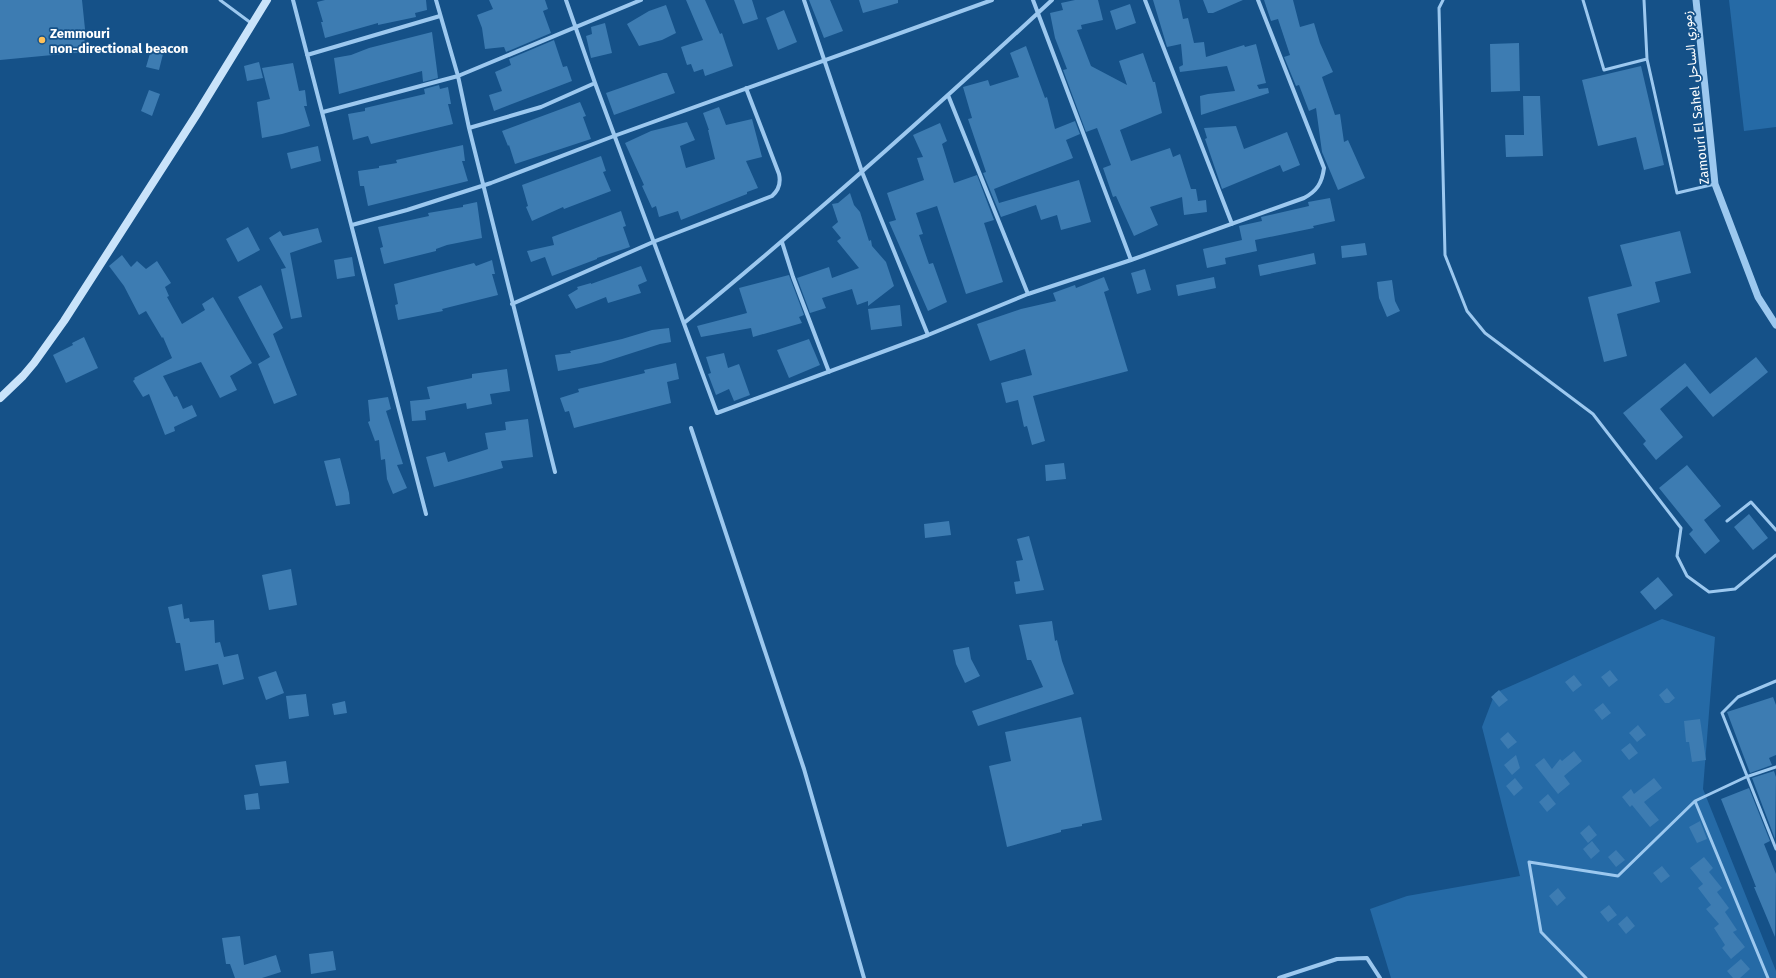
<svg xmlns="http://www.w3.org/2000/svg" width="1776" height="978" viewBox="0 0 1776 978" font-family="'Fira Sans',Vazirmatn,sans-serif">
	<style>
		.green { fill: #256aa6 }
		.building { fill: #3d7cb2 }
		.lines { fill: none; stroke-linecap: round; stroke-linejoin: round }
		.service { stroke: #9cc8ef; stroke-width: 3 }
		.minor { stroke: #9cc8ef; stroke-width: 4 }
		.tertiary { stroke: #9cc8ef; stroke-width: 7 }
		.secondary { stroke: #c9e3fa; stroke-width: 8 }
		.poi-dot { fill: #ffc15a; stroke: #155188; stroke-width: 1.5 }
		.labels { text-anchor: middle; stroke-width: 3.5; stroke-linejoin: round; paint-order: stroke }
		.poi-label { font-size: 13px; font-weight: bold; fill: #fff; stroke: #155188; text-anchor: start }
		.street-label { font-size: 13px; fill: #fff; stroke: #155188 }
	</style>
	<rect width="100%" height="100%" fill="#155188"/>
	<path class="green" d="M1729 0H1776V127L1744 131Z
		M1662 619 1715 637 1703 789 1776 971V978H1391L1370 909 1407 896 1520 876 1482 727 1495 693Z"/>
	<path class="building" d="M0 0H82L85 29 84 52 0 60Z
		M325 0H426L427 10 415 13 416 17 378 25V23L325 38 321 22H323L317 2Z
		M489 0H545L548 9 543 11 551 33 506 52 504 47 485 49 482 28 477 15 493 9Z
		M686 0H705L720 34 722 33 733 66 705 76 703 69 694 72 691 64 687 65 681 47 703 40Z
		M734 0H752L758 19 743 24Z
		M809 0H830L843 31 824 38Z
		M859 0H898V3L863 13Z
		M1075 0H1098L1103 20 1081 25 1082 29 1077 30 1091 66 1127 85 1119 61 1143 53 1153 82H1155L1162 113 1120 130 1131 161 1170 148 1173 157 1180 154 1191 189H1196L1198 201 1206 200 1207 212 1184 215 1182 197 1150 207 1158 225 1134 236 1116 196 1113 197 1103 168 1111 165 1097 128 1086 132 1063 70 1067 69 1055 38 1050 13 1063 10 1061 3Z
		M1153 0H1179L1183 19 1188 18 1194 43 1204 42 1206 57 1244 45 1245 47 1256 44 1266 83 1257 85 1259 89 1268 88 1269 93 1201 115 1200 96 1208 94 1235 91 1227 66 1180 72 1179 67 1183 65 1181 44 1167 47Z
		M1203 0H1243L1213 13H1208Z
		M1264 0H1293L1300 27 1314 23 1320 43 1333 72 1322 77 1335 115 1340 114 1344 142 1348 140 1365 178 1338 190 1322 152 1316 108 1309 111 1299 85 1296 86 1284 57 1290 55 1278 19 1271 21Z
		M1130 4 1136 23 1116 30 1110 11Z
		M666 5 676 33 662 40 639 46 627 24 649 11Z
		M784 10 797 42 778 50 766 18Z
		M605 23 612 53 591 58 586 36 592 34 591 27Z
		M432 32 438 78 423 82 422 71 339 94 334 58 351 55 369 48Z
		M554 40 563 67 567 66 572 81 494 111 489 95 502 91 495 72 511 65 509 59Z
		M1519 43 1520 91 1491 92 1490 44Z
		M1026 46 1045 98 1047 97 1055 129 1075 121 1080 134 1066 140 1073 158 994 189 999 203 1079 180 1091 222 1061 230 1057 215 1041 220 1036 205 1001 217 983 173 986 172 968 119 972 118 963 87 988 80 990 86 1019 77 1010 53Z
		M151 50 163 54 159 70 146 67Z
		M259 62 263 78 247 81 244 66Z
		M293 63 299 91 305 90 307 106H304L310 126 282 134 262 138 257 102 270 99 262 68Z
		M1641 66 1664 165 1644 170 1636 137 1598 146 1582 80Z
		M663 73H667L675 93 614 115 606 93Z
		M439 85 440 89 448 87 451 104H448L453 124 371 144 368 136 353 140 348 114 365 111V108L425 94 424 89Z
		M149 90 160 94 152 116 141 111Z
		M1523 96H1540L1543 156 1506 157 1505 135H1524Z
		M580 102 586 116 583 117 591 139 515 164 509 145 508 146 502 131Z
		M719 107 726 125 752 119 762 157 746 161 758 188 747 192V194L681 220 678 211 659 217 656 206 652 208 642 186 644 185 625 143 651 131 687 122 695 140 680 146 686 168 715 159 708 130H709L703 113Z
		M940 123 947 141 942 144 954 183 977 175 994 220 984 223 1003 282 966 294 937 206 916 213 923 234 919 235 929 264 933 263 947 302 928 311 889 222 896 220 887 193 924 180 917 158 923 157 913 135Z
		M1236 126 1244 149 1287 132 1300 165 1283 172 1280 165 1222 189 1205 139 1207 138 1204 128Z
		M463 145 465 161H462L468 181 368 206 364 186H360L358 171 379 168V166L397 163 396 160Z
		M318 146 321 161 291 169 287 153Z
		M601 156 606 171 603 172 611 191 564 209 563 207 532 221 526 207 528 206 522 185Z
		M850 193 854 205 860 212 869 241 871 240 872 246 886 262 894 286 868 306V301L857 305 852 289 822 298 826 308 810 313 797 278 829 267 832 278 859 268 837 241 841 238 832 227 838 222 832 204 838 203Z
		M1330 198 1335 221 1313 226 1314 228 1255 240 1257 251 1225 258 1226 264 1207 268 1203 249 1242 240 1239 226 1262 221 1261 217 1309 206 1308 202Z
		M477 202 482 238 447 245 436 249V251L384 264 380 248 383 247 378 227 429 216 428 213 463 207V205Z
		M621 211 626 226 623 227 630 247 597 258V259L552 276 545 257 531 262 527 251 554 245 552 237Z
		M248 227 260 250 238 262 226 239Z
		M318 228 322 242 290 253 302 317 291 319 281 269 286 268 269 238 280 231 283 236Z
		M1680 231 1691 273 1655 282 1660 302 1617 314 1627 356 1604 362 1588 297 1632 286 1620 245Z
		M1365 243 1367 255 1342 258 1341 246Z
		M1314 253 1316 264 1260 276 1258 265Z
		M122 255 131 267 137 261 146 269 157 261 171 283 165 287 169 296 167 297 182 324 205 310 202 304 213 297 252 363 230 376 237 390 220 398 201 362 163 376 174 397 177 396 183 409 192 405 197 416 174 427 175 431 165 435 149 394 143 397 133 381 135 379 134 378 172 358 163 337 162 338 146 311 139 315 124 286 109 266Z
		M352 257 355 276 337 279 334 260Z
		M492 260 495 274H492L498 295 442 309 443 311 398 320 395 305 398 304 394 284 474 263 476 266Z
		M641 266 647 281 638 285 641 293 608 303 606 297 576 309 568 295 578 289 577 287 591 283V284Z
		M1145 269 1151 290 1137 294 1131 273Z
		M789 275 804 315 799 317 802 323 753 337 751 328 701 337 697 326 747 313 739 288Z
		M1104 277 1109 290 1104 292 1128 371 1033 396 1045 441 1032 445 1027 426 1024 427 1018 400 1006 403 1001 383 1032 375 1025 349 990 361 977 324 1021 309 1056 301 1053 293 1075 285 1076 288Z
		M1214 277 1216 288 1178 296 1176 285Z
		M1392 280 1395 301 1400 311 1387 317 1379 298 1377 282Z
		M261 285 283 328 273 334 297 395 274 404 258 364 270 357 238 297Z
		M900 305 902 326 871 330 868 309Z
		M669 328 671 342 660 344 601 363 558 371 555 355 571 353 570 351 622 339 652 330Z
		M84 337 98 368 66 383 53 355 73 345 72 343Z
		M809 339 820 365 789 378 777 350Z
		M724 353 728 368 739 364 750 395 734 401 729 389 716 395 708 374 711 373 706 357Z
		M1756 357 1768 372 1713 417 1687 386 1660 409 1683 437 1656 460 1643 444 1646 441 1623 413 1685 363 1710 394Z
		M676 363 679 379 667 382 671 403 574 428 569 411 565 412 560 398 579 392 578 389 645 373 644 370Z
		M507 369 510 391 490 394 492 404 467 409 466 403 425 411 426 420 412 421 410 401 430 399 427 387 472 378V374Z
		M388 397 391 409 386 411 403 464 397 465 407 488 393 494 387 479 385 459 381 460 379 440 375 441 368 422 370 421 368 400Z
		M528 419 533 457 501 461 503 468 434 487 426 457 445 452 448 462 488 449 485 433 506 430 505 422Z
		M340 458 349 493 350 504 336 506 324 461Z
		M1064 463 1066 479 1046 481 1045 465Z
		M1687 465 1721 506 1704 520 1720 541 1705 554 1689 534 1693 530 1659 488Z
		M1749 514 1768 538 1753 550 1734 527Z
		M949 521 951 535 925 538 924 524Z
		M1029 536 1044 590 1016 594 1014 582 1020 581 1016 561 1023 560 1017 539Z
		M291 569 297 605 269 610 262 575Z
		M1658 577 1673 595 1655 610 1640 592Z
		M182 604 184 619 189 618 190 622 214 620 215 643 220 642 224 657 238 654 244 679 223 685 218 664 185 671 180 643H176L168 607Z
		M1052 621 1055 641 1057 640 1062 661 1074 694 978 726 972 711 1043 687 1031 660H1027L1019 625Z
		M969 647 971 659 980 676 965 683 956 664 953 650Z
		M1610 670 1618 680 1609 687 1601 677Z
		M276 671 284 693 266 700 258 677Z
		M1574 675 1582 685 1573 692 1565 682Z
		M1667 688 1675 698 1669 703H1665L1659 695Z
		M1499 690 1508 700 1499 707 1491 697Z
		M306 694 309 716 289 719 286 696Z
		M1773 697 1776 705V755L1769 758 1772 765 1750 773 1727 712Z
		M345 701 347 713 334 715 332 704Z
		M1603 703 1611 713 1602 720 1594 710Z
		M1081 717 1102 820 1082 824V826L1061 830V832L1007 847 989 766 1011 761 1005 732Z
		M1700 719 1706 760 1692 762 1689 742H1686L1684 721Z
		M1638 725 1646 735 1637 742 1629 733Z
		M1508 732 1517 742 1508 749 1500 739Z
		M1630 743 1638 753 1629 760 1621 750Z
		M1574 751 1582 761 1564 776 1570 784 1558 794 1535 765 1544 758 1552 769 1560 759 1562 761Z
		M1516 755 1520 768 1512 775 1504 765Z
		M286 761 289 783 260 786 255 765Z
		M1774 771 1776 777 1775 839 1752 778Z
		M1515 778 1523 788 1514 796 1506 786Z
		M1654 778 1662 788 1644 802 1659 820 1650 827 1632 805 1630 807 1622 797 1631 789 1634 794Z
		M1749 788 1770 841 1764 844 1776 874 1775 937 1754 887H1756L1721 799Z
		M258 793 260 809 246 810 244 795Z
		M1548 794 1556 804 1547 812 1539 802Z
		M1700 821 1707 839 1697 843 1689 827Z
		M1589 825 1597 835 1588 843 1580 833Z
		M1592 841 1600 851 1591 859 1583 849Z
		M1616 850 1625 860 1616 867 1608 857Z
		M1704 857 1713 868 1709 872 1722 888 1717 892 1729 908 1725 912 1737 930 1733 932 1745 947 1731 959 1722 948 1725 945 1714 928 1719 924 1706 909 1711 905 1698 888 1703 884 1690 868Z
		M1662 866 1670 876 1661 883 1653 873Z
		M1558 888 1566 898 1557 906 1549 896Z
		M1609 905 1617 915 1608 922 1600 912Z
		M1627 916 1635 926 1626 934 1618 924Z
		M240 936 244 965 276 955 281 972 262 978H235L230 964H226L222 938Z
		M333 951 336 970 311 974 309 954Z
		M1741 959 1750 969 1740 978H1733L1727 971Z"/>
	<g class="lines">
		<path class="service" d="M220 0 251 23
			M1443 0 1439 8 1445 255 1467 311 1485 333 1593 414 1681 528 1677 556 1687 576 1709 592 1735 589 1776 555
			M1583 0 1604 70 1647 59 1677 193 1715 184
			M1644 0 1647 59
			M1727 521 1751 502 1776 530
			M1776 681 1738 697 1722 713 1776 849
			M1695 801 1746 777 1776 767
			M1586 978 1541 932 1529 862 1618 876 1695 801 1768 978"/>
		<path class="minor" d="M293 0 426 514
			M436 0 458 76 469 128 555 472
			M566 0 595 83 717 413 928 335 1028 294 1131 260 1304 198C1317 191 1322 183 1324 168L1258 0
			M804 0 862 172 928 335
			M1033 0 1131 260
			M1145 0 1232 224
			M307 55 440 16
			M948 95 1028 294
			M323 112 458 76 641 0
			M469 128 541 107 595 83
			M352 225 407 210 491 183 614 136 992 0
			M782 242 793 277 829 372
			M512 304 653 242 772 196C779 190 781 183 779 174L746 88
			M684 323C810 220 932 111 1052 0
			M691 428 804 769 864 978
			M1279 978 1337 959 1367 958 1380 978"/>
		<path class="tertiary" d="M1696 0 1715 184 1758 297 1776 325"/>
		<path class="secondary" d="M0 398 23 376 34 363 64 321 197 114 267 0"/>
	</g>
	<circle class="poi-dot" cx="42" cy="40" r="4"/>
	<g class="labels">
		<g class="poi-label">
			<text x="50" y="38">Zemmouri<tspan x="50" dy="15">non-directional beacon</tspan></text>
		</g>
		<g class="street-label">
			<text transform="translate(1695 98) rotate(-96)" y="5">Zamouri El Sahel زموري الساحل</text>
		</g>
	</g>
</svg>
